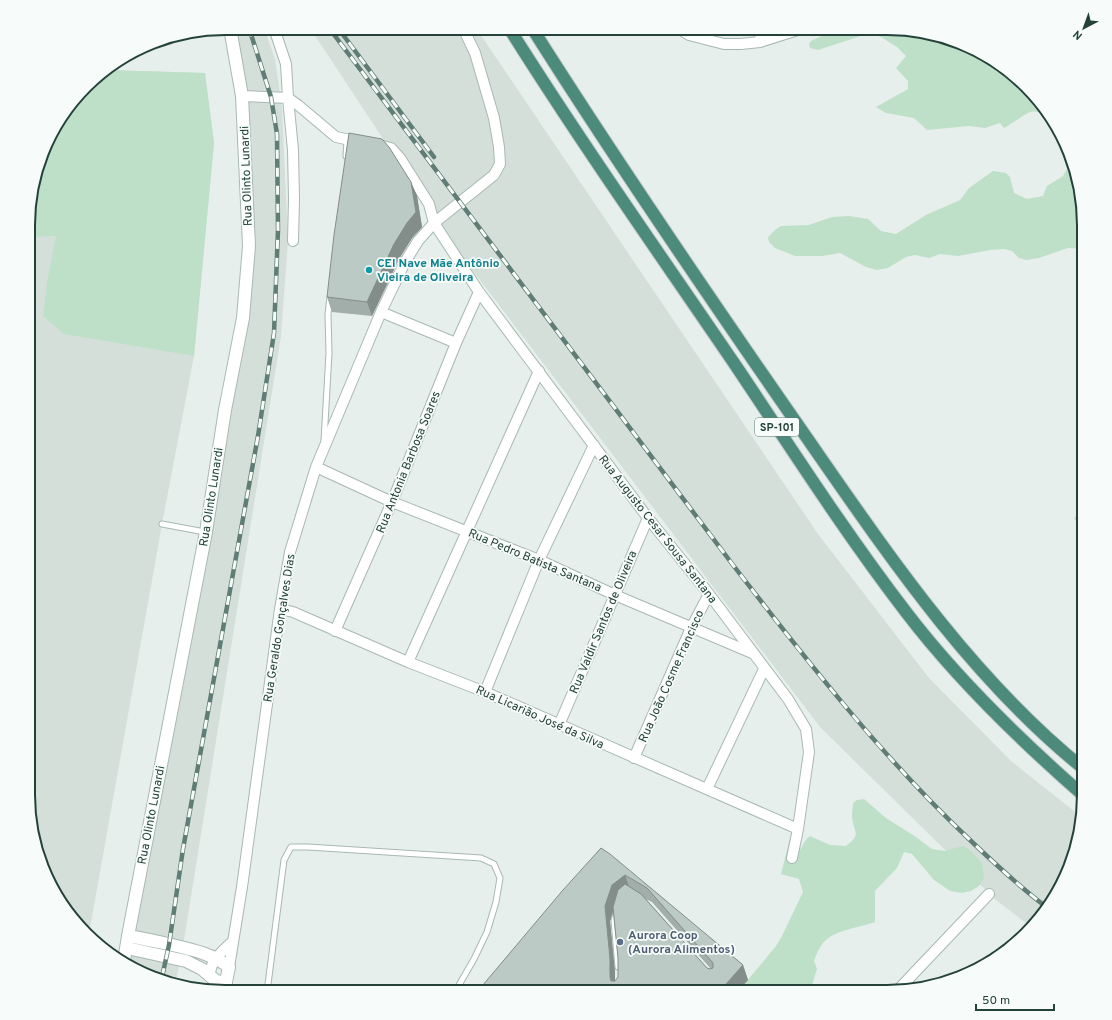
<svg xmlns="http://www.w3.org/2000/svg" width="1112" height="1020" viewBox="0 0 1112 1020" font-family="Overpass,sans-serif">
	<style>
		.built { fill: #d4dfda }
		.green { fill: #bfe0c8 }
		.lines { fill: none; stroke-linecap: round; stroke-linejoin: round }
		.service-casing { stroke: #a8b8b2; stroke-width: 7 }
		.minor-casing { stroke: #a8b8b2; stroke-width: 12 }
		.tertiary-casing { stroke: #a8b8b2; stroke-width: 14 }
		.trunk-casing { stroke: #c2cac8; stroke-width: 14 }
		.service { stroke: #fff; stroke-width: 5 }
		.minor { stroke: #fff; stroke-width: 10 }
		.tertiary { stroke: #fff; stroke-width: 12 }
		.trunk { stroke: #4c8a7c; stroke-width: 12 }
		.rail-casing { stroke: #5f7d75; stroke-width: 4.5 }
		.rail { stroke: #f7fbf9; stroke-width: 3; stroke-dasharray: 9; stroke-linecap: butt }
		.wall { fill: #a1aea9; fill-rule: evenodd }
		.shaded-wall { fill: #838d89 }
		.building { fill: #bbcac4; stroke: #838d89; fill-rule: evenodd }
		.culture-dot { fill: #0f9aa8; stroke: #f7fbf9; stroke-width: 1.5 }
		.service-dot { fill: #5c6f8a; stroke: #f7fbf9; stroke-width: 1.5 }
		.labels { text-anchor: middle; stroke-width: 3.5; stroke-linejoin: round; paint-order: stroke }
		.shield { fill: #f7fbf9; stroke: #637a73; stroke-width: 1 }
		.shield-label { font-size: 11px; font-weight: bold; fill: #24423a }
		.street-label { font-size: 12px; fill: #24423a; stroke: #f7fbf9 }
		.culture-label { font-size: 12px; font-weight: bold; fill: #0d838f; stroke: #f7fbf9; text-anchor: start }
		.service-label { font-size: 12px; font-weight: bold; fill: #4e5e75; stroke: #f7fbf9; text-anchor: start }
		.rim { fill: none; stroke: #24423a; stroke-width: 2 }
	</style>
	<rect width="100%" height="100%" fill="#e6efeb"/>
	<path class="built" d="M230 28H264L275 59 282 108 288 242 281 336 185 934 176 981 138 972 124 961 206 532 249 246Z
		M310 28H476L818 534 929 678 1011 761 1079 815 1064 882 1030 926 996 900 820 727 451 242Z
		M108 70 205 73 214 143 194 356 162 524 89 934 77 925 43 870 28 808 32 187 55 126 95 77Z"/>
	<path class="green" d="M838 28H900L974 48 1035 95 1069 149 1084 212V249L1068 248 1039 258 1026 260 1019 258 1012 251 1004 249 990 250 958 256 940 254 929 258 915 255 906 257 888 268 877 270 866 267 840 253 822 256H795L775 248 769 242 768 237 775 230 781 226 809 225 832 217 849 216 868 219 881 231 896 234 926 215 960 200 969 188 993 171 1006 173 1010 177 1014 193 1027 199 1043 196 1047 186 1063 176 1067 169C1064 153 1055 107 1030 112 1025 114 1010 125 1004 128L1000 123 985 128 969 126 927 130 914 118 886 113 876 107 908 89V81L896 68 906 56 897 47 881 37 870 33 818 50 810 48 809 44 811 41Z
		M108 70 205 73 214 143 194 356 64 334 43 316 47 282 56 236 31 237 32 187 55 126 95 77Z
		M1084 497V524L1074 519 1079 511Z
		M864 799 886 818 916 837 932 849 945 851 962 846 969 849 982 863 984 878 979 886 971 891 962 893 950 891 934 880 912 854 904 852 897 868 875 891V922C861 927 838 930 827 939 820 945 817 953 814 961L817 969 810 992H738L776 946 782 936 803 892 799 879 781 874 790 838 791 854 795 857C802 850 802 842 810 836L830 845 846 846C863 833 853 833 852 816 852 812 853 807 853 803L857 800Z"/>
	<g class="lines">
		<g class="service-casing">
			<path id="service" d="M346 156 347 140
				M324 441 329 353 328 314 330 297
				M162 524 205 532
				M616 913 614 921 618 967
				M267 992 284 860 291 847H308L481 858 494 864 500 878 496 902 487 932 474 959 455 992"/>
		</g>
		<g class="minor-casing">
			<path id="minor" d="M274 28 286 64 288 98 293 150 294 199 293 241
				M678 28 689 35 724 44H741L760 42 804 28
				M760 42 761 28
				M242 96 288 98 298 105 336 137 360 142
				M378 145 391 148 400 158 429 204 434 223 479 292 648 518 709 594 788 699 806 729 809 752 798 829 792 858
				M381 312 456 343
				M316 467 392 502 539 560 615 595 752 653
				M280 609 293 612 408 662 485 692 798 829
				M335 631 392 502 456 343 479 292
				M408 662 539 371
				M485 692 539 560 594 445
				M559 725 648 518
				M634 758 691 628 709 594
				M707 789 764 669
				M229 967 242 887 280 609 290 552 316 467 381 312 405 262 418 241 434 223 494 175 500 164 499 147 494 118 475 53 463 28
				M210 977C209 961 222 952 233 941
				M896 992 989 894"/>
		</g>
		<g class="tertiary-casing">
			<path id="tertiary" d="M128 936C141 938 154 941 168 944 189 949 211 953 229 967L224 992
				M127 948 186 961 202 969 216 981 226 983
				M124 961 128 936 206 532 225 410 243 318 249 246 242 96 230 28"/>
		</g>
		<g class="trunk-casing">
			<path id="trunk" d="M509 28C582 144 661 256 738 369 793 451 846 534 906 612 957 679 1020 740 1084 796
				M532 28C620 167 713 303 807 438 889 556 971 678 1084 769"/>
		</g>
		<use href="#service" class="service"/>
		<use href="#minor" class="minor"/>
		<use href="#tertiary" class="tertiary"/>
		<use href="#trunk" class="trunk"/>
		<g class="rail-casing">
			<path id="rail" d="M329 28 733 565C807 661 882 757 970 840 994 863 1019 886 1045 906
				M338 28 434 157
				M162 977 169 945 183 849 258 436 274 333 278 230 277 134 271 97 249 28"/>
		</g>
		<use href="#rail" class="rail"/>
	</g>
	<path class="wall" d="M411 182 417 196 422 227 412 238 399 259 372 316 332 312 327 297Z
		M601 848 743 965 748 980 737 992H477ZM646 899 652 902 711 969 707 968ZM613 911 618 958V977L615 981V973L610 921Z"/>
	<path class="shaded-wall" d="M411 182 417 196 422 227 412 238 399 259 372 316 367 302Z
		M625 875 630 890 617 899 610 921 615 973V992L610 977 605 906 612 885Z
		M743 965 748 980 737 992H719Z"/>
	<path class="building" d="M349 133 382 139 389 147 411 182 416 212 407 223 394 244 367 302 327 297 334 235Z
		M601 848 610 854 743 965 719 992H477L563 890ZM625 875 647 888 713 963V968L710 969 707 968 641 894 625 884 618 890 613 907 618 958V977L615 981H611L610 977V959L605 906 612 885Z"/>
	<circle class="culture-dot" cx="369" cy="270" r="4"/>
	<circle class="service-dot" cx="620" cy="942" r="4"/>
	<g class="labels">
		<rect class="shield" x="755" y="418" width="44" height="18" rx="3"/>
		<g class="shield-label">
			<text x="777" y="431">SP-101</text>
		</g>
		<g class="street-label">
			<text transform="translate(246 176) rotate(-92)" y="4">Rua Olinto Lunardi</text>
			<text transform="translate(408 462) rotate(-68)" y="4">Rua Antonia Barbosa Soares</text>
			<text transform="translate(211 497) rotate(-81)" y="4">Rua Olinto Lunardi</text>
			<text transform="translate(658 529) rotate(52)" y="4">Rua Augusto Cesar Sousa Santana</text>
			<text transform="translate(535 560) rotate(23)" y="4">Rua Pedro Batista Santana</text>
			<text transform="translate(603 622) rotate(-67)" y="4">Rua Valdir Santos de Oliveira</text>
			<text transform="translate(279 628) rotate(-81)" y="4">Rua Geraldo Gonçalves Dias</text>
			<text transform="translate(671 676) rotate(-66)" y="4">Rua João Cosme Francisco</text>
			<text transform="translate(540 717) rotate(24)" y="4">Rua Licarião José da Silva</text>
			<text transform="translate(151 815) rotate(-79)" y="4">Rua Olinto Lunardi</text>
		</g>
		<g class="culture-label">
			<text x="377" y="267">CEI Nave Mãe Antônio<tspan x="377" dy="14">Vieira de Oliveira</tspan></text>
		</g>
		<g class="service-label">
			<text x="628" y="939">Aurora Coop<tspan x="628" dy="14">(Aurora Alimentos)</tspan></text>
		</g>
	</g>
	<path d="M0 0H1112V1020H0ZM225 35H887A190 190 0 0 1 1077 225V795A190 190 0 0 1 887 985H225A190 190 0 0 1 35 795V225A190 190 0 0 1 225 35Z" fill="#f7fbf9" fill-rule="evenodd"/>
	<path class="rim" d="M225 35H887A190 190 0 0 1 1077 225V795A190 190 0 0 1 887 985H225A190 190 0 0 1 35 795V225A190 190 0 0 1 225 35Z"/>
	<g transform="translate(1084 28) rotate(221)" stroke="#f7fbf9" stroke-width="3" paint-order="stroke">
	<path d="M0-3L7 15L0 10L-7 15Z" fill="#24423a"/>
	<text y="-6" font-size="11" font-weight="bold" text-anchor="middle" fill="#24423a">N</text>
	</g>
	<path d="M976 1004v6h78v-6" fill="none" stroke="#24423a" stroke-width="2"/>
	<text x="982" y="1004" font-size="12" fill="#24423a" stroke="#f7fbf9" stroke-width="3" paint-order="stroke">50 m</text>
</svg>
